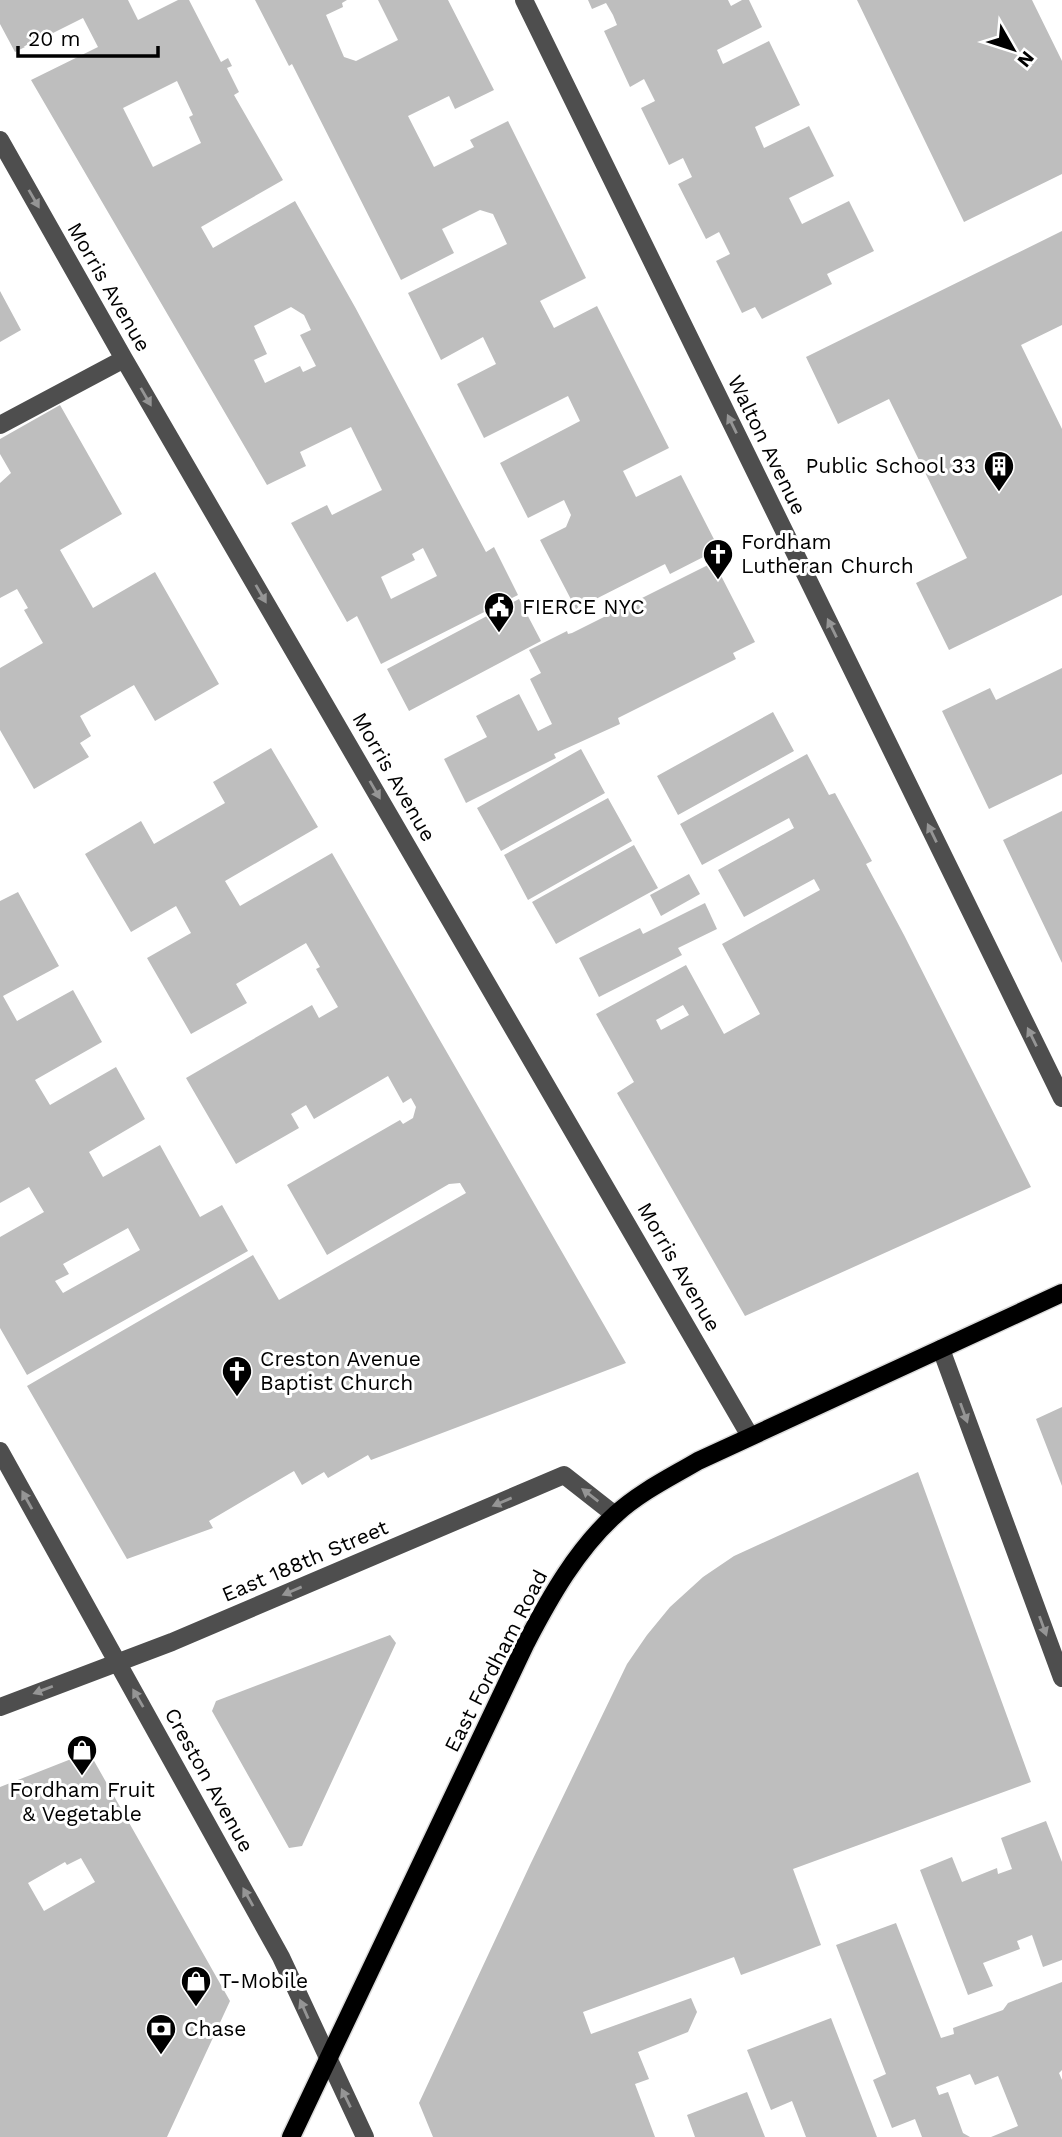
<svg xmlns="http://www.w3.org/2000/svg" width="1062" height="2137" viewBox="0 0 1062 2137" font-family="'Work Sans',sans-serif">
	<style>
		.building { fill: #bebebe; fill-rule: evenodd }
		.lines { fill: none; stroke-linecap: round; stroke-linejoin: round }
		.major-casing { stroke: #dbdbdb; stroke-width: 21 }
		.minor { stroke: #4e4e4e; stroke-width: 18 }
		.major { stroke: #000; stroke-width: 18 }
		.oneway { fill: #959595 }
		.labels { text-anchor: middle; stroke-width: 6; stroke-linejoin: round; paint-order: stroke }
		.street-label { font-size: 21px; fill: #000; stroke: #fff }
		.poi-label { font-size: 21px; fill: #000; stroke: #fff; text-anchor: start }
	</style>
	<rect width="100%" height="100%" fill="#fff"/>
	<path class="building" d="M0 0H128L138 20 178 0H189L221 62 228 58 232 66 227 68 239 92 234 95 283 180 201 227 213 248 295 201 355 307 486 552 494 547 518 595 381 664 357 616 347 622 291 523 327 505 332 515 382 490 351 427 300 452 306 466 267 485 31 80 98 47 83 18 15 52 0 24ZM177 81 193 115 189 117 201 143 153 167 123 108ZM291 307 304 315 311 330 300 335 316 366 303 372 300 366 265 383 254 360 267 354 254 326ZM423 548 437 576 391 599 381 577 415 560 412 554Z
		M255 0H347L342 3 343 7 326 15 344 57 356 61 398 40 378 0H448L494 90 455 109 449 96 408 116 434 167 474 147 470 140 508 121 586 278 540 301 554 328 597 306 669 448 623 471 636 497 681 475 719 549 670 574 665 564 576 609 540 540 566 527 571 515 564 500 528 518 500 463 580 421 568 396 484 438 457 384 496 364 483 337 441 360 408 293 507 244 493 214 480 210 442 229 454 253 401 280 292 64 289 66Z
		M588 0H728L731 6 742 0H749L762 27 717 50 723 64 769 41 800 105 755 127 764 148 809 126 834 176 789 198 802 224 849 201 874 251 827 274 832 284 762 319 755 307 742 313 716 261 730 254 719 232 706 239 678 184 692 177 683 158 669 165 641 108 655 101 644 79 630 87 604 31 617 25 613 15 606 3 592 9Z
		M857 0H1032L1062 61V174L964 222Z
		M1062 231V325L1021 345 1062 429V595L949 650 916 583 967 558 889 399 838 424 806 357Z
		M0 291 21 330 0 342Z
		M60 405 122 514 60 550 93 608 155 572 219 684 155 721 134 685 80 716 91 736 80 743 89 757 34 789 0 730V668L43 643 24 610 28 608 17 589 0 598V483L11 473 0 454V439Z
		M714 562 755 642 733 653 736 659 618 718 620 724 554 754 556 758 466 803 444 759 487 737 476 716 519 694 538 731 552 724 530 679 541 673 529 650 567 631 568 634 572 633Z
		M519 599 541 641 409 711 387 669Z
		M1062 668V774L989 809 942 711 990 688 996 700Z
		M773 712 794 751 678 815 657 776Z
		M271 748 318 827 225 881 240 906 332 853 626 1363 371 1460 368 1455 328 1478 324 1472 302 1485 294 1471 209 1521 213 1528 127 1559 27 1386 253 1255 279 1300 466 1193 460 1183 449 1184 327 1255 287 1185 400 1120 403 1124 413 1118 416 1107 411 1098 403 1103 388 1076 314 1119 306 1105 291 1114 299 1128 236 1164 186 1078 312 1005 319 1018 338 1007 316 969 320 967 306 943 236 984 247 1003 191 1034 147 958 191 933 176 906 131 932 85 854 141 821 154 844 225 803 213 782Z
		M581 749 605 793 501 851 477 808Z
		M807 754 829 795 835 793 872 861 866 864 904 935 1031 1187 745 1316 617 1093 634 1082 596 1014 686 965 724 1034 760 1014 722 944 820 890 814 879 744 917 718 870 794 828 789 818 702 865 680 824ZM683 1005 689 1015 661 1030 656 1020Z
		M608 798 632 841 528 900 504 855Z
		M1062 811V963L1003 840Z
		M634 845 658 888 556 944 532 902Z
		M689 874 700 894 661 916 650 895Z
		M18 892 59 966 3 996 17 1021 73 990 102 1042 35 1080 50 1105 116 1067 145 1119 89 1152 103 1177 160 1145 200 1217 222 1205 248 1251 27 1375 0 1328V1237L44 1212 29 1187 0 1203V901ZM128 1228 140 1250 63 1293 55 1281 69 1274 63 1264Z
		M705 903 717 929 678 948 682 955 599 997 579 958 640 928 643 934Z
		M1062 1407V1486L1036 1419Z
		M918 1472 1031 1782 793 1869 821 1945 741 1975 734 1957 583 2012 591 2034 691 1998 697 2012 688 2032 638 2052 649 2079 635 2084 655 2137H433L419 2103 530 1865 627 1664 647 1635 670 1607 703 1577 734 1556Z
		M390 1635 396 1643 302 1846 289 1848 212 1711 216 1701Z
		M89 1752 230 2001 167 2137H0V1787ZM81 1858 95 1882 44 1911 28 1883 65 1862 67 1865Z
		M1046 1821 1062 1862V1960L1043 1967 1032 1935 1017 1941 1020 1949 983 1963 993 1986 968 1995 920 1870 952 1857 962 1882 997 1868 998 1874 1012 1869 1001 1838Z
		M896 1923 941 2038 954 2034 953 2028 1003 2010 1008 2003 1062 1982V2070L1059 2073 1062 2080V2137H991L1018 2126 998 2076 975 2085 970 2074 936 2087 939 2095 948 2092 963 2133 970 2137H922L915 2119 892 2128 873 2080 886 2074 836 1945Z
		M831 2018 877 2137H806L792 2101 771 2110 747 2050Z
		M747 2092 765 2137H695L687 2115Z"/>
	<g class="lines">
		<g class="major-casing">
			<path id="major" d="M291 2137 526 1643C550 1597 577 1549 616 1514 640 1492 671 1477 698 1461L1062 1293"/>
		</g>
		<path class="minor" d="M524 0 1062 1098
			M0 140 124 359 750 1436
			M0 425 124 359
			M941 1349 1062 1678
			M0 1451 281 1957 365 2137
			M0 1707 172 1642 564 1475 615 1515"/>
		<use href="#major" class="major"/>
	</g>
	<defs><path id="oneway-solid" d="M-6-.8H1V-3.2L6.5 0L1 3.2V.8H-6Z" transform="scale(1.75)"/></defs>
	<g class="oneway">
		<use href="#oneway-solid" transform="translate(34 199) rotate(60)"/>
		<use href="#oneway-solid" transform="translate(146 397) rotate(60)"/>
		<use href="#oneway-solid" transform="translate(732 424) rotate(-116)"/>
		<use href="#oneway-solid" transform="translate(261 594) rotate(60)"/>
		<use href="#oneway-solid" transform="translate(832 628) rotate(-116)"/>
		<use href="#oneway-solid" transform="translate(375 790) rotate(60)"/>
		<use href="#oneway-solid" transform="translate(932 833) rotate(-116)"/>
		<use href="#oneway-solid" transform="translate(1032 1037) rotate(-116)"/>
		<use href="#oneway-solid" transform="translate(964 1413) rotate(70)"/>
		<use href="#oneway-solid" transform="translate(590 1495) rotate(-142)"/>
		<use href="#oneway-solid" transform="translate(27 1500) rotate(-119)"/>
		<use href="#oneway-solid" transform="translate(502 1502) rotate(157)"/>
		<use href="#oneway-solid" transform="translate(292 1591) rotate(157)"/>
		<use href="#oneway-solid" transform="translate(1043 1626) rotate(70)"/>
		<use href="#oneway-solid" transform="translate(43 1690) rotate(159)"/>
		<use href="#oneway-solid" transform="translate(138 1698) rotate(-120)"/>
		<use href="#oneway-solid" transform="translate(248 1897) rotate(-119)"/>
		<use href="#oneway-solid" transform="translate(304 2009) rotate(-114)"/>
		<use href="#oneway-solid" transform="translate(346 2098) rotate(-116)"/>
	</g>
	<defs>
		<g id="building-pin" transform="scale(1.575)"><path d="M0 17L-7.5 6A9.5 9.5 0 1 1 7.5 6Z" fill="#000" stroke="#fff"/><path d="M-4-6H4V6H1V3H-1V6H-4ZM-2.5-4.3h1.7v1.8h-1.7ZM.8-4.3h1.7v1.8H.8ZM-2.5-1h1.7V.8h-1.7ZM.8-1h1.7V.8H.8Z" fill="#fff"/></g>
		<g id="church-pin" transform="scale(1.575)"><path d="M0 17L-7.5 6A9.5 9.5 0 1 1 7.5 6Z" fill="#000" stroke="#fff"/><path d="M-1.2-6h2.4v3.5h3.3v2.4h-3.3V6h-2.4V-.1h-3.3v-2.4h3.3Z" fill="#fff"/></g>
		<g id="civic-pin" transform="scale(1.575)"><path d="M0 17L-7.5 6A9.5 9.5 0 1 1 7.5 6Z" fill="#000" stroke="#fff"/><path d="M-.6-6.5H3V-4.5H.6V-3L4-1V1h2V6H-6V1h2V-1L-.6-3ZM-1.2 2.5V6h2.4V2.5Z" fill="#fff"/></g>
		<g id="shop-pin" transform="scale(1.575)"><path d="M0 17L-7.5 6A9.5 9.5 0 1 1 7.5 6Z" fill="#000" stroke="#fff"/><path d="M-5-2.5h2.3a2.7 3.5 0 0 1 5.4 0H5L5.5 6h-11ZM-1.5-2.5h3a1.5 2.3 0 0 0-3 0Z" fill="#fff"/></g>
		<g id="bank-pin" transform="scale(1.575)"><path d="M0 17L-7.5 6A9.5 9.5 0 1 1 7.5 6Z" fill="#000" stroke="#fff"/><path d="M-6-4H6V4H-6ZM0-2.3a2.3 2.3 0 1 0 0 4.6a2.3 2.3 0 1 0 0-4.6Z" fill="#fff"/></g>
	</defs>
	<g fill-rule="evenodd">
		<use href="#building-pin" x="999" y="466"/>
		<use href="#church-pin" x="718" y="554"/>
		<use href="#civic-pin" x="499" y="607"/>
		<use href="#church-pin" x="237" y="1371"/>
		<use href="#shop-pin" x="82" y="1750"/>
		<use href="#shop-pin" x="196" y="1981"/>
		<use href="#bank-pin" x="161" y="2029"/>
	</g>
	<g class="labels">
		<g class="street-label">
			<text transform="translate(109 287) rotate(60)" y="7">Morris Avenue</text>
			<text transform="translate(767 445) rotate(64)" y="7">Walton Avenue</text>
			<text transform="translate(394 777) rotate(60)" y="7">Morris Avenue</text>
			<text transform="translate(679 1267) rotate(60)" y="7">Morris Avenue</text>
			<text transform="translate(305 1561) rotate(-23)" y="7">East 188th Street</text>
			<text transform="translate(496 1661) rotate(-63)" y="7">East Fordham Road</text>
			<text transform="translate(209 1780) rotate(61)" y="7">Creston Avenue</text>
		</g>
		<g class="poi-label">
			<text x="976" y="473" text-anchor="end">Public School 33</text>
			<text x="741" y="549">Fordham<tspan x="741" dy="24">Lutheran Church</tspan></text>
			<text x="522" y="614">FIERCE NYC</text>
			<text x="260" y="1366">Creston Avenue<tspan x="260" dy="24">Baptist Church</tspan></text>
			<text x="82" y="1797" text-anchor="middle">Fordham Fruit<tspan x="82" dy="24">&amp; Vegetable</tspan></text>
			<text x="219" y="1988">T-Mobile</text>
			<text x="184" y="2036">Chase</text>
		</g>
	</g>
	<g transform="translate(1013 49) rotate(129)" stroke="#ffffff" stroke-width="5" paint-order="stroke">
	<path d="M0-5L12 26L0 18L-12 26Z" fill="#000000"/>
	<text y="-10" font-size="19" font-weight="bold" text-anchor="middle" fill="#000000">N</text>
	</g>
	<path d="M18 46v10h140v-10" fill="none" stroke="#000000" stroke-width="3.5"/>
	<text x="28" y="46" font-size="21" fill="#000000" stroke="#ffffff" stroke-width="5" paint-order="stroke">20 m</text>
</svg>
